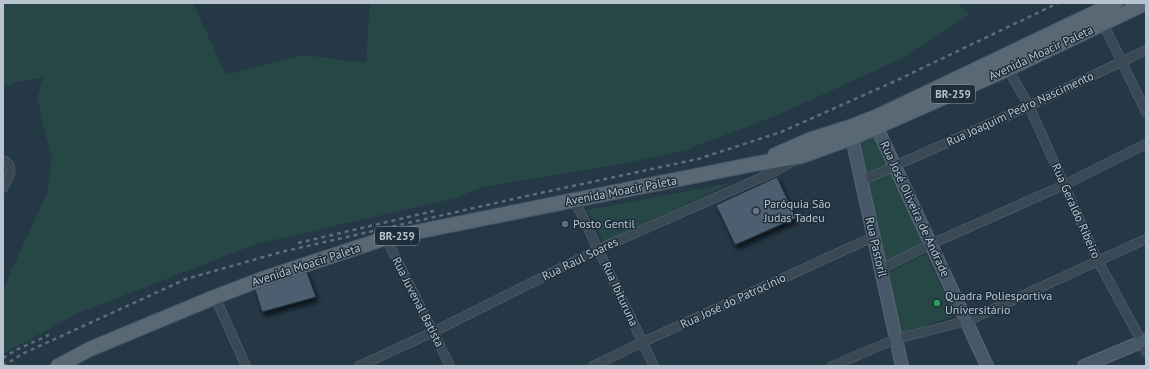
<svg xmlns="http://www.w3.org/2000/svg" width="1149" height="369" viewBox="0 0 1149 369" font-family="'PT Sans',sans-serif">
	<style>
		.green { fill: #274747 }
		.building { fill: #4b5f70; stroke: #20303d; filter: url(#shadow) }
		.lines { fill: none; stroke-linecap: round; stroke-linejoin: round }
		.street-casing { stroke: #586773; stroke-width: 10 }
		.secondary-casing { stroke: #586773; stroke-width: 14 }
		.primary-casing { stroke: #465562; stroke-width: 16 }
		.street { stroke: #3a4956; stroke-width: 9 }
		.secondary { stroke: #475869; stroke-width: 12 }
		.primary { stroke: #586875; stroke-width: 14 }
		.rail { stroke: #5b6e7d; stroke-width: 2.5; stroke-dasharray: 4 4; stroke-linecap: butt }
		.worship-dot { fill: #6b7280; stroke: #1e2e3b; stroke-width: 1.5 }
		.service-dot { fill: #5c6f8a; stroke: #1e2e3b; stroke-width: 1.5 }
		.leisure-dot { fill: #2e9e5b; stroke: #1e2e3b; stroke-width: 1.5 }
		.labels { text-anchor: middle; stroke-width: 3; stroke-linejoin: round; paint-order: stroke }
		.shield { fill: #1e2e3b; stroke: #8a97a3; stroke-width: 1 }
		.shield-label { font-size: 11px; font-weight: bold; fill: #b8c4cf }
		.street-label { font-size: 12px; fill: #b8c4cf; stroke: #1e2e3b }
		.poi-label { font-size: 12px; fill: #b8c4cf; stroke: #1e2e3b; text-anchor: start }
	</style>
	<defs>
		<filter id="shadow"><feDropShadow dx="2.5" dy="4.5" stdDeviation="2" flood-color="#0009"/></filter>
	</defs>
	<rect width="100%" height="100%" fill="#253846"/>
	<path class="green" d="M3 3H193L226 75 304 55 366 63 370 3H958L969 15 900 59 778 115 685 150 622 164 482 187 456 198 256 244 76 314 3 354V293L12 269 47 193 52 157 45 133 37 97 44 77 13 83 3 88Z
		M876 129 894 167 861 179 853 139Z
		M895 169 925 244 883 266 862 182Z
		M731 183 604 243 587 210Z
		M926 254 955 316 899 334 886 274Z"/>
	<path class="building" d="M777 177 796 218 735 245 716 205Z
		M306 270 316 297 262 312 254 286Z"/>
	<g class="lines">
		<g class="street-casing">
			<path id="street" d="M1103 23 1146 112
				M1008 69 1029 106 1098 261 1142 342 1146 352
				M3 160C17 167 8 178 3 188
				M861 181 1029 106 1146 50
				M575 201 654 366
				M386 238 450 366
				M881 269 931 244 1064 185 1146 144
				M215 297 246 366
				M359 366 433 332 599 249 774 172 795 160
				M593 366 643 342 873 237
				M832 366 896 339 967 321 1146 239"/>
		</g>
		<g class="secondary-casing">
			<path id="secondary" d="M873 119 987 366
				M850 129 902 366
				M1084 366 1146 340"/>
		</g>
		<g class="primary-casing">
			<path id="primary" d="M775 155 809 140 850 127 878 116 1115 3
				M58 366 90 349 215 297 262 279 386 238 754 164 802 156 852 138 1008 69 1146 3"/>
		</g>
		<use href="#street" class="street"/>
		<use href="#secondary" class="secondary"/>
		<use href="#primary" class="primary"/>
		<path class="rail" d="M298 243 438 210
			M3 358 16 350 49 335
			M3 366 22 354 186 279 281 252 522 197 698 159 781 132 891 83 1058 3"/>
	</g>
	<circle class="worship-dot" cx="756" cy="211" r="4"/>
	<circle class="service-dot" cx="565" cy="224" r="4"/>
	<circle class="leisure-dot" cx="937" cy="303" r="4"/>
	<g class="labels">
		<g class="shield">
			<rect x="931" y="85" width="44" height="18" rx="3"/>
			<rect x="375" y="227" width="44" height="18" rx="3"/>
		</g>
		<g class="shield-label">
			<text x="953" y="98">BR-259</text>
			<text x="397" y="240">BR-259</text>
		</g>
		<g class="street-label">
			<text transform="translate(1041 53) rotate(-25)" y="4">Avenida Moacir Paleta</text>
			<text transform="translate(1020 109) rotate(-25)" y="4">Rua Joaquim Pedro Nascimento</text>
			<text transform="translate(621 191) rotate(-11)" y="4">Avenida Moacir Paleta</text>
			<text transform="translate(915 209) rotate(65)" y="4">Rua José Oliveira de Andrade</text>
			<text transform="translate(1076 211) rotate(66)" y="4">Rua Geraldo Ribeiro</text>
			<text transform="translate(876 247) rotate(77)" y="4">Rua Pastoril</text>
			<text transform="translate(580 259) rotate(-26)" y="4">Rua Raul Soares</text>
			<text transform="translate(306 265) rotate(-18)" y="4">Avenida Moacir Paleta</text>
			<text transform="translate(620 294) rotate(65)" y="4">Rua Ibituruna</text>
			<text transform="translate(733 301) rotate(-25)" y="4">Rua José do Patrocínio</text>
			<text transform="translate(418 302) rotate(63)" y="4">Rua Juvenal Batista</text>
		</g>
		<g class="poi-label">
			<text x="764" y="208">Paróquia São<tspan x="764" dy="14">Judas Tadeu</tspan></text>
			<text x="573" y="228">Posto Gentil</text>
			<text x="945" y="300">Quadra Poliesportiva<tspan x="945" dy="14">Universitário</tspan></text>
		</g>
	</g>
	<rect width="1149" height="369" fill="none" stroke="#b8c4cf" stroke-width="8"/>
</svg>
